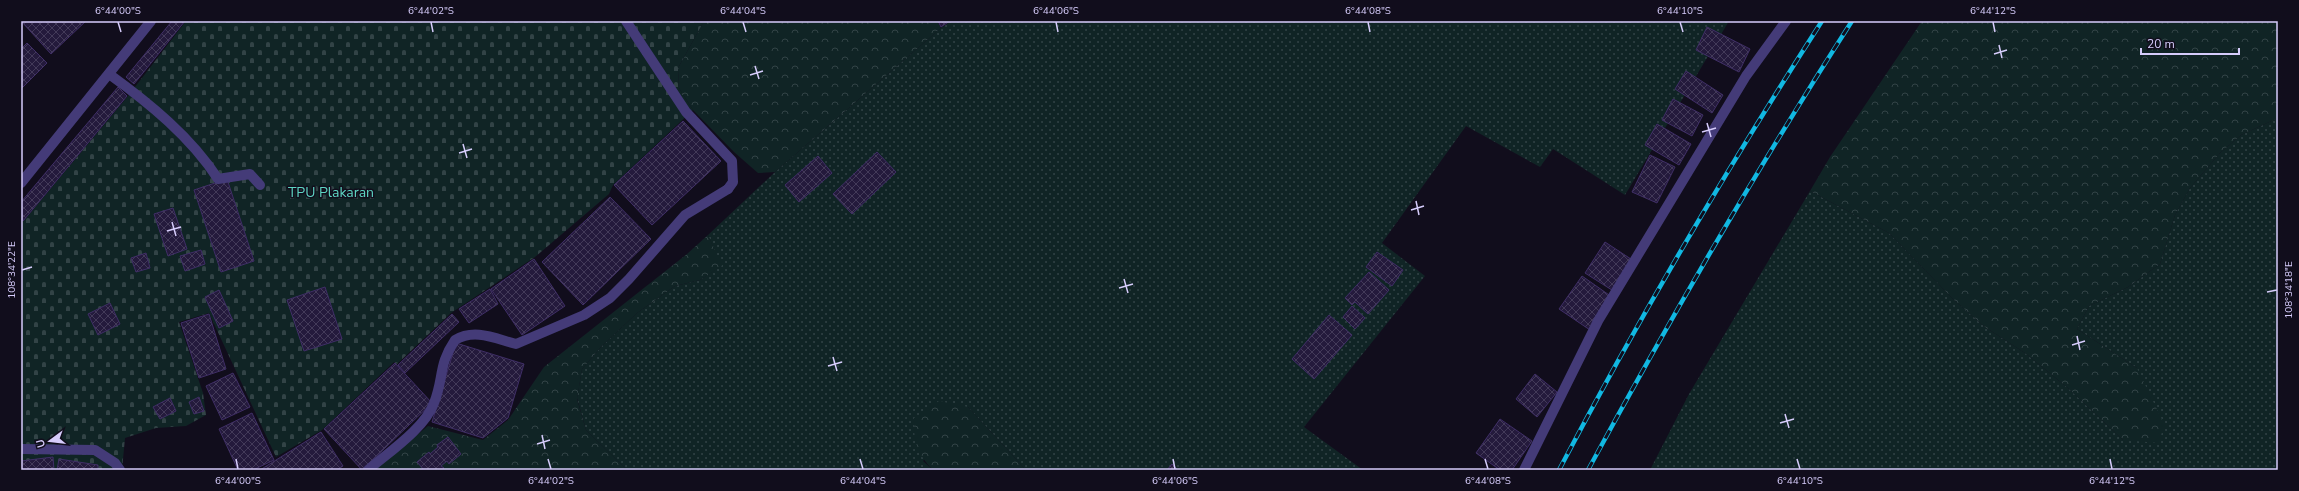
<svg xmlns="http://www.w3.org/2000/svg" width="2299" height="491" viewBox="0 0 2299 491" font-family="'Nunito Sans',sans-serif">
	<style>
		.grass { fill: url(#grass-dots) }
		.forest { fill: url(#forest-crowns) }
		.cemetery { fill: url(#cemetery-stones) }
		.building { fill: url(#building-cross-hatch); stroke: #3f2e66 }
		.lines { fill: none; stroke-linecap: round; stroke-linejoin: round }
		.service { stroke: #443b78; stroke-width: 10 }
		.minor { stroke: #443b78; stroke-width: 10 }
		.tertiary { stroke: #443b78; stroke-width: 10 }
		.rail-casing { stroke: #11b8e2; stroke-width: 4.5 }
		.rail { stroke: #110d1c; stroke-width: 3; stroke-dasharray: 9; stroke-linecap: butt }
		.ticks { fill: none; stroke: #d6ccfb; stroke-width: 1.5 }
		.labels { text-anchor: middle; stroke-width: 3; stroke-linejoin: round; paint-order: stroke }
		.park-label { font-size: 14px; fill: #5ed5c3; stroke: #110d1c }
		.neatline { fill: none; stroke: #d6ccfb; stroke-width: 1.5 }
		.ticks-label { font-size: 10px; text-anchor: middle; fill: #d6ccfb }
	</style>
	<defs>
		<pattern id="grass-dots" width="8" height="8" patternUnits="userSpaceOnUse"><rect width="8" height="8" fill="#102425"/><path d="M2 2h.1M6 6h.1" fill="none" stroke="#324346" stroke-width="1.8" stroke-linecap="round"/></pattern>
		<pattern id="forest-crowns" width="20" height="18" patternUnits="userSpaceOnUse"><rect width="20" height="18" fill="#102425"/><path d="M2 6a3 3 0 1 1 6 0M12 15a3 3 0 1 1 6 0" fill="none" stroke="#324346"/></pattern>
		<pattern id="cemetery-stones" width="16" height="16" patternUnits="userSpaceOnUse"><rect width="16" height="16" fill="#102425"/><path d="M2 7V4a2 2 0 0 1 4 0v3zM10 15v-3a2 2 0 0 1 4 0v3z" fill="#324346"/></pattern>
		<pattern id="building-cross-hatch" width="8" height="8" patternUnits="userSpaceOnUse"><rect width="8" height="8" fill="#241a3c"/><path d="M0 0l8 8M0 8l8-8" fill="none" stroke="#433a59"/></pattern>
	</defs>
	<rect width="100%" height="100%" fill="#110d1c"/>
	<path class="grass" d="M951 21H1729L1625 195 1553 149 1540 167 1466 126 1382 243 1425 276 1304 427 1363 470H1026L968 407 923 461 933 470H627L586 430 577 398 582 369 601 347 637 313 675 286 700 280 721 266 708 235 775 172 941 28Z
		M2278 118V470H1650L1689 394 1810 191 1889 233 1954 300 1985 327 2025 353 2068 388 2123 440 2137 368 2077 329 2089 306 2128 287 2160 264 2175 215 2190 188 2220 153 2241 135Z"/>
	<path class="forest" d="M704 21H937L941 28 775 172 758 173 734 152 693 110 679 88 678 68Z
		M1922 21H2278V118L2241 135 2220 153 2190 188 2175 215 2160 264 2128 287 2089 306 2077 329 2137 368 2164 424 2159 443 2123 440 2068 388 2025 353 1985 327 1954 300 1889 233 1810 191 1830 157Z
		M708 235 722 266 700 280 675 286 637 313 601 347 582 369 577 399 586 430 627 470H374L428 426 483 440 508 420 544 367 687 254Z
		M939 401 968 407 1026 470H933C917 454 913 440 914 418Z"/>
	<path class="cemetery" d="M186 21H704L678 68 679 88 693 110 613 185 609 194 535 257 451 313 397 364 394 362 322 430 276 457 209 313 179 322 203 393 206 415 186 426 156 428 125 438 122 470H21V224L128 96Z"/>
	<path class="building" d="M21 21H86L51 54Z
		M172 21H185L134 84 126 77Z
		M938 21H950L941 27Z
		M1707 27 1750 49 1739 72 1696 50Z
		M27 43 47 63 21 89V49Z
		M1686 71 1723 95 1712 113 1675 89Z
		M118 87 127 96 23 221 21 202Z
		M1673 99 1703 115 1692 136 1662 120Z
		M683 121 721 161 652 225 614 185Z
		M1657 124 1691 144 1679 165 1645 145Z
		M877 152 896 172 852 214 833 194Z
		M1650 155 1675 167 1657 203 1632 192Z
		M818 156 832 173 799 202 785 185Z
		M227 179 254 261 221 272 194 190Z
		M610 197 651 239 583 305 542 262Z
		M173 208 187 249 168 256 154 214Z
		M1605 242 1634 261 1615 292 1585 273Z
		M201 250 205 264 185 271 180 256Z
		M1377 252 1403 270 1392 286 1366 267Z
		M146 253 150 268 136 272 131 258Z
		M534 259 565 306 522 335 491 289Z
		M1369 272 1389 290 1368 314 1355 302 1352 305 1345 298Z
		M1582 276 1612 297 1590 330 1559 309Z
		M325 287 342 339 304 351 287 300Z
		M490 289 498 304 469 323 459 309Z
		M219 290 233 321 219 328 205 297Z
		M110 303 120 324 98 335 88 314Z
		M1352 306 1365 318 1355 329 1343 317Z
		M209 314 226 369 199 378 181 323Z
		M452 314 459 322 405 373 398 365Z
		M1329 315 1352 335 1314 379 1292 359Z
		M456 343 524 364 508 418 483 438 432 422Z
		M395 363 432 403 362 470 324 429Z
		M233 373 250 407 222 420 206 386Z
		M1535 374 1557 392 1537 417 1516 399Z
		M199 397 204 411 194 414 189 402Z
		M170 398 176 411 160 419 153 407Z
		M252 413 274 460 253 470H238L219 429Z
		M1500 419 1532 441 1512 470H1500L1476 453Z
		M321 432 343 466 337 470H260Z
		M448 437 461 454 449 464 447 461 441 466 444 468 442 470H424L417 462 429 452 430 454 438 447 437 445Z
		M53 457 54 470H21V461Z
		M59 459 98 465V470H57Z
		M1172 464 1178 470H1167Z"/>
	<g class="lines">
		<path class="service" d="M626 21 686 112 732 161 733 182 728 189
			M109 74C149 103 191 137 218 179L250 174 260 185"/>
		<path class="minor" d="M21 449 95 450 115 463 120 470
			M368 470C389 452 425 428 434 403 444 378 438 365 455 340 475 328 496 339 516 344L584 315 610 298 629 279 685 215 728 189
			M1524 470 1598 321 1746 76 1786 21"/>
		<path class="tertiary" d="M21 183 151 21"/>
		<g class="rail-casing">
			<path id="rail" d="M1559 470C1640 316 1728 167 1822 21
				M1588 470C1671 317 1758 167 1852 21"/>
		</g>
		<use href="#rail" class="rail"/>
	</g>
	<path class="ticks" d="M118 22 121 32M431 22 433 32M743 22 746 32M1056 22 1058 32M1368 22 1370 32M1680 22 1683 32M1993 22 1995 32M1999 45 2002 58M1994 54 2007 50M755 66 759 79M750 75 763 71M1707 123 1711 137M1702 132 1716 128M463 144 467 158M459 153 472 149M1416 201 1419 215M1411 210 1424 206M172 222 176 236M167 231 181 227M22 270 32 267M1124 279 1128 293M1119 288 1133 284M2267 292 2277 290M2077 336 2080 350M2072 345 2085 341M833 357 837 371M828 366 842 362M1785 414 1789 428M1780 423 1794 419M542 435 545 449M537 444 550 440M236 459 238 469M548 459 551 469M860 459 863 469M1173 459 1175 469M1485 459 1488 469M1797 459 1800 469M2110 459 2112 469"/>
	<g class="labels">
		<g class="park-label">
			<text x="331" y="197">TPU Plakaran</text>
		</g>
	</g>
	<rect width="2299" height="491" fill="none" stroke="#110d1c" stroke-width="44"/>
	<g transform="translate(50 441) rotate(255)" stroke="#110d1c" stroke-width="3" paint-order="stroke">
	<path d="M0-3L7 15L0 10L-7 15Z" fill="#d6ccfb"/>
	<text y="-6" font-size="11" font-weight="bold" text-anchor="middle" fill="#d6ccfb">U</text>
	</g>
	<path d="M2141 48v6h98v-6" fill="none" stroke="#d6ccfb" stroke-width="2"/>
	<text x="2147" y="48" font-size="12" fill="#d6ccfb" stroke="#110d1c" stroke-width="3" paint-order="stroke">20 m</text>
	<rect x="22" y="22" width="2255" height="447" class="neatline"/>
	<g class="ticks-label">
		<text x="118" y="14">6°44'00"S</text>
		<text x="431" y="14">6°44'02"S</text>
		<text x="743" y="14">6°44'04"S</text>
		<text x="1056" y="14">6°44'06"S</text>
		<text x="1368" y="14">6°44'08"S</text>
		<text x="1680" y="14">6°44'10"S</text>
		<text x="1993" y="14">6°44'12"S</text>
		<text transform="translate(11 270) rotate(-90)" y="4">108°34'22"E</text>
		<text transform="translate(2288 290) rotate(-90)" y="4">108°34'18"E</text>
		<text x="238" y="484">6°44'00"S</text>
		<text x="551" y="484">6°44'02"S</text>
		<text x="863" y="484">6°44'04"S</text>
		<text x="1175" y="484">6°44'06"S</text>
		<text x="1488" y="484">6°44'08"S</text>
		<text x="1800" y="484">6°44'10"S</text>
		<text x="2112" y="484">6°44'12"S</text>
	</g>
</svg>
